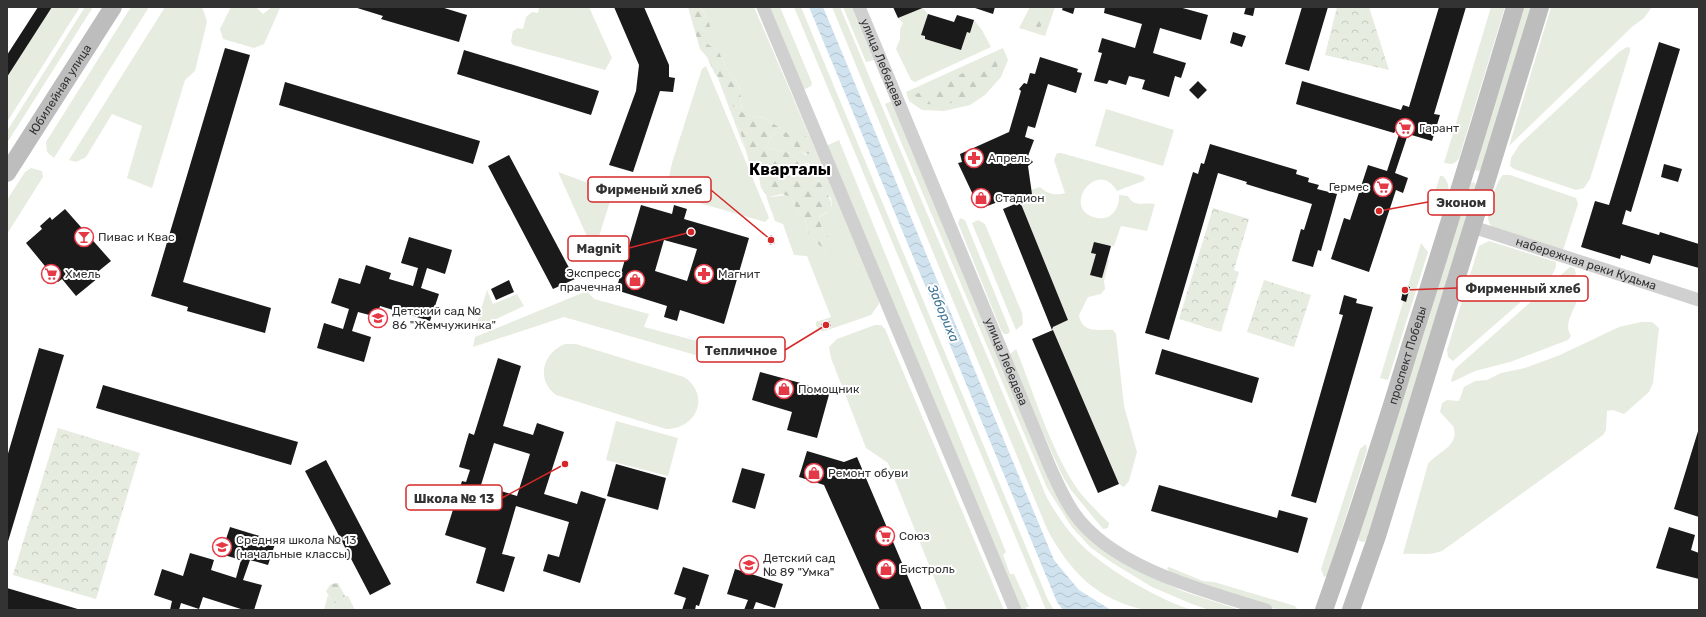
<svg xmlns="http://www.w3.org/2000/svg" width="1706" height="617" viewBox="0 0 1706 617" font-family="Rubik,sans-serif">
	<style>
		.green { fill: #e6ecdf }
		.forest { fill: url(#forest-firs) }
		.park { fill: url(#park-crowns) }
		.water { fill: url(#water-waves) }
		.building { fill: #1a1a1a; fill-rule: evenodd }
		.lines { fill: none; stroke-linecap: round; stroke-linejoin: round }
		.street { stroke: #d0d0d0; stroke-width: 13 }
		.secondary { stroke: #bdbdbd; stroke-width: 18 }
		.labels { text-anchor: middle; stroke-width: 4; stroke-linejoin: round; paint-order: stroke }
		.street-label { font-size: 12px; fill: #333; stroke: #fff }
		.poi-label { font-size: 12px; fill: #333; stroke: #fff; text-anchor: start }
		.water-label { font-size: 13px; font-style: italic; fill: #3f7597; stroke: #fff }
		.district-label { font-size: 16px; font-weight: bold; fill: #000; stroke: #fff }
		.leader { fill: none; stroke: #d62828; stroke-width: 1.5 }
		.callout-dot { fill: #d62828; stroke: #fff; stroke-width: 1.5 }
		.callout { fill: #fff; stroke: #d62828; stroke-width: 1.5 }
		.callout-label { font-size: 13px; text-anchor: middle; font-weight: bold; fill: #333 }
	</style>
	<defs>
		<pattern id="forest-firs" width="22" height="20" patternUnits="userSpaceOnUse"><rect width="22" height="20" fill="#e6ecdf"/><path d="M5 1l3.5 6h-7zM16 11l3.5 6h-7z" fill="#c6cbc0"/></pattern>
		<pattern id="park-crowns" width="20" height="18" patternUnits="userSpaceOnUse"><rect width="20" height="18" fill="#e6ecdf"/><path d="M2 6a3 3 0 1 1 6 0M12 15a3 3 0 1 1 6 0" fill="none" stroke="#c6cbc0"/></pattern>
		<pattern id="water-waves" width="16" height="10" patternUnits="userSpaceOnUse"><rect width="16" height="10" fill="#cfe2ee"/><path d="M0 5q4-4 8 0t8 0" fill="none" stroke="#b2c2cd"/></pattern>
	</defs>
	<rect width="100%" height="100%" fill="#fff"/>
	<path class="green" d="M52 7H80L7 122V77Z
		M85 7H93L7 143V131Z
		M131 7H149L54 158 47 152 46 142Z
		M165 7H202L207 21 206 26 195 71 185 80 152 188 127 178 142 126 112 114 86 157 76 162 69 160Z
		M231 7H256L263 14 272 7 280 8 264 44 254 48 223 39 220 29Z
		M539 7H589L612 58 605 70 513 45 511 41 513 31 518 28 523 29 526 17 532 12 538 13Z
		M701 7H754L878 295 879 304 871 315 825 331H821L816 326V322L831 317 807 256 794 255 783 224 775 221 766 196C775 199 782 192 791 197L797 210 805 220 808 232 819 245 829 252 833 245 822 228 819 217 826 213 832 206 831 198 824 191 819 181C811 176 808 179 802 168L805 167 811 172V164L802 162 790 153 767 148 770 138 776 132C789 136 795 149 806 155L810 152 807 138 794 130 787 133 765 118 750 116 742 112 740 91 736 79 726 68 719 52 705 43C713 23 709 25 701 7Z
		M763 7H780L812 83 811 86 799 92Z
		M794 7H801L1048 600 1054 610H1046Z
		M832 7H840L1047 498C1058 517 1071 536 1088 551 1115 574 1158 599 1192 610 1177 610 1160 612 1146 610 1097 600 1070 572 1047 529Z
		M843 7H852L874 60 866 62Z
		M1030 7H1055L1045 36 1019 28Z
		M1491 7H1505L1459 158 1456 162 1452 164 1444 163Z
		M1523 7H1531L1482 169 1479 171 1475 170 1474 166Z
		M1551 7H1652L1644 18 1633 26 1509 146Z
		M923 8 928 14 921 35 925 36V39L961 50 967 32 970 33 974 20 982 30 991 47 915 82 911 80 896 49 900 39V29L903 23 898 18Z
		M1627 47 1630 48V51L1590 179 1584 188 1576 190 1514 169 1510 166 1511 158 1520 144 1619 52Z
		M1003 48 1008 60 1001 77 985 95 970 105 944 111 922 110 909 101 906 92Z
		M706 66 768 215 769 218 765 222 672 195 666 191 672 163 700 75 702 69Z
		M718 78 728 86 731 91 745 150Z
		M892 101 1067 507 1146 574 1182 591 1240 610H1209L1192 604 1152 587 1111 562 1090 547 1071 526 1047 488 885 104Z
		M1106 109 1174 130 1163 166 1095 146Z
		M839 140 1006 552 1003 555 1010 574H1014L1029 607H1026V610H1019L826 146Z
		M1057 153H1061L1143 176 1145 179 1143 181 1117 191C1097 156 1059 211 1097 218 1111 221 1120 208 1119 195L1128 196C1134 208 1144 202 1155 204L1147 231 1121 226 1114 246 1105 245 1103 258 1109 260 1104 281 1105 289 1101 294 1088 297 1079 315C1082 334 1098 329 1113 330L1116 334 1124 406 1137 452 1129 481 1124 487 1119 484 1053 330V327L1068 320 1019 199 1032 194 1031 190 1040 187C1047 194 1056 196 1065 193L1054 160Z
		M31 168 42 171 43 177 7 234V200L25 172Z
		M558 172 613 192 594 252Z
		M1503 175H1510L1576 198 1578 204 1563 250 1493 228C1490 225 1488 221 1488 217 1488 209 1497 180 1503 175Z
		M1440 176H1443C1454 187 1446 202 1438 213L1429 212Z
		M1474 182 1476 185 1367 538 1364 542 1359 541 1358 536 1471 183Z
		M960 218 965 220 1010 331 1008 334H1004L1001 330 958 223Z
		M978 220 985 224 1022 313 1023 324 1016 330 972 223Z
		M1489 241 1556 262V267L1552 275 1453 361 1448 357 1447 350 1479 246Z
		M1421 243 1428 252 1388 380 1380 378Z
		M1570 267 1574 268 1576 273 1574 278 1568 283 1567 288 1575 292 1578 295C1577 309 1562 322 1571 336L1568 340 1510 362 1475 371 1452 382 1451 380 1455 369Z
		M487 290 493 304 517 294 524 306 475 329Z
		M587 291 594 299 649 314 644 327 727 349 723 363 564 317 473 347 475 337Z
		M1641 322H1652L1659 328 1653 383 1649 392 1624 414 1613 410 1607 411 1606 430 1603 435 1442 551C1428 556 1417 553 1403 554L1428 464C1437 452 1461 446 1453 426L1440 412 1442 403 1447 400 1459 401 1464 387 1475 381 1487 380 1501 373 1525 368 1560 355 1619 327Z
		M875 325H881L885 329 1004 610H947L888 463 866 448 831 358 829 347 837 339Z
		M565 344H576L684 377C711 395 697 429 666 429L556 395C536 380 542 353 565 344Z
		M1016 349C1034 393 1050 448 1076 487 1085 500 1098 512 1109 523L1108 528 1103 529 1071 490 1063 477 1013 367 1010 354Z
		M616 421 678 438 668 476 606 460Z
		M1366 444 1367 450 1327 576 1324 577 1321 569 1360 449Z
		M1169 567 1203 581 1214 582 1295 606 1297 609C1269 615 1199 585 1171 575L1167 568Z
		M328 595 331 600 344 599 345 596H348L355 610H324Z"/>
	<path class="forest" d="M688 7H701C709 27 714 21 706 43L719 52 726 68 736 79 740 91 742 112 750 116 765 118 787 133 797 128C805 134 813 143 809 154 796 154 789 136 776 132L770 138 767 148 790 153 802 162 816 168 818 173 815 174 804 167 802 168C807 179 811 175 818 181 822 184 834 202 831 208 828 213 823 213 819 217L822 228 835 247 829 252 819 245 808 232 805 220 797 210 791 197 782 194 768 197 761 188 758 171 749 162 732 102 731 91 715 74 707 57 700 49Z
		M1038 7H1048L1040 28 1029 24Z
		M999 57 1000 60C990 86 968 104 939 104 935 104 928 105 924 103 921 101 917 97 914 95Z
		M338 583 345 596 342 602 333 603 326 591 331 584Z"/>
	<path class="park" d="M1337 7H1369L1389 70 1325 55Z
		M1213 208 1249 219 1234 270 1239 272 1221 332 1179 319Z
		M1264 280 1311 295 1294 347 1247 332Z
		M58 428 140 453 96 599 13 575Z"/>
	<path class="water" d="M809 7H823L1054 560 1079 590 1111 610H1063L1057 602Z"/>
	<path class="building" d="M38 7H52L7 77V55Z
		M354 7H441L467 15 459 42 381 19 383 16Z
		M614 7H644L669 65V77L675 78 673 92 660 91 633 172 609 165 636 91 639 65Z
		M893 7H925L898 18Z
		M972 7H995L993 14Z
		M1063 7H1075L1073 14 1062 10Z
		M1105 7H1179L1208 15 1201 40 1160 28 1153 53 1186 63 1181 78 1175 76 1169 97 1142 89 1145 80 1129 76 1126 85 1109 80 1107 84 1094 81 1102 53 1098 52 1102 38 1135 48 1142 24 1104 13Z
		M1246 7H1255L1253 16 1244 14Z
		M1302 7H1328L1309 71 1285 64Z
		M1439 7H1466L1434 114 1440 115 1432 141 1408 134 1395 173 1408 178 1403 193 1396 190 1369 272 1331 259 1344 218 1350 220 1368 165 1387 171 1400 131 1396 130 1394 133 1296 104 1302 81 1401 110 1403 105 1409 107Z
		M928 14 954 22 957 15 974 20 970 33 967 32 961 50 925 39V36L921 35Z
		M1233 32 1246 36 1242 47 1230 43Z
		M1659 42 1680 49 1631 212 1626 210 1622 224 1659 235 1660 232 1699 244V268L1653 255 1650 264 1621 255 1620 259 1581 247 1595 201 1609 205Z
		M225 48 250 55 183 282 271 308 265 333 187 311 188 307 151 296Z
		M464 50 599 91 591 115 457 74Z
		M1040 57 1078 69 1077 72 1082 73 1076 93 1048 84 1035 128 1028 126 1025 137 1034 140 1028 156 1033 162 1028 166 1032 194 1019 199 1068 320 1053 327 1052 330 1003 209 1015 204 1011 197 982 208 977 198 975 199 958 163 962 162 960 154 1009 132 1021 91 1019 89 1024 83 1027 84 1030 73 1035 74Z
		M1198 81 1207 90 1198 99 1189 90Z
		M285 82 480 141 473 164 279 105Z
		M1210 144 1297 170 1296 174 1309 178 1308 182 1319 185 1317 189 1337 194 1321 251 1318 250 1313 267 1292 261 1301 229 1304 230 1312 204 1246 184 1247 182 1218 173 1169 340 1145 333 1193 172 1198 174 1201 163 1204 164Z
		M509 155 575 279 553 289 488 166Z
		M1664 164 1682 169 1678 182 1661 177Z
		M641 205 672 214 674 205 687 209 684 219 749 238 724 324 680 310 677 321 664 317 667 306 616 290ZM664 240 697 249 687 281 655 271Z
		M65 209 111 261 95 274 98 278 76 296 62 279 58 282 26 243 42 229 40 226 50 217 52 220Z
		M772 235 775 243 770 245 767 237Z
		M409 237 452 250 445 274 427 268 421 288 439 294 430 321 380 306 377 317 358 312 352 331 371 337 364 362 317 348 324 323 343 329 349 309 331 303 339 278 360 284 366 265 391 273 389 279 413 286 418 268 401 263Z
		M1094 242 1111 246 1102 278 1090 275 1096 254 1091 253Z
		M509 280 514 292 496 300 491 289Z
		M1404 286 1410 287 1406 302 1401 300Z
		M1344 295 1357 299 1356 303 1373 307 1316 503 1291 496 1343 315 1339 314Z
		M829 321 831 326 823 328 821 324Z
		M1053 330 1119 484 1098 493 1032 339Z
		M39 348 64 355 7 545V457Z
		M1162 349 1259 378 1252 403 1155 374Z
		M498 358 521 366 503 426 533 435 537 423 564 432 544 494 577 504 581 491 606 499 580 583 543 571 548 554 559 557 569 522 516 506 502 554 515 557 504 592 476 583 486 548 445 535 462 481 466 482 470 470 459 467 469 433 474 435ZM494 443 530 454 517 496 481 485Z
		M760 372 830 391 817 438 787 430 792 412 752 400Z
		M103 385 298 442 291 465 96 408Z
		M1699 428V517L1674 509Z
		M807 451 844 462 857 457 922 610H880L824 485 799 477Z
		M326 460 391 584 370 595 305 471Z
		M616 464 666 478 658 510 607 496Z
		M742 468 765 474 755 509 732 502Z
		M1159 485 1277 518 1279 510 1308 518 1298 553 1151 511Z
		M230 527 276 541 268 565 250 560 243 580 262 585 254 610H244L203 597 199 609 181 603 179 610H170L172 601 154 595 162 569 183 576 190 553 214 560 211 570 236 578 241 560 221 554Z
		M1669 527 1695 535 1691 550 1699 553V579L1656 568Z
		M683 567 709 575 699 606 696 605 695 610H682L686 598 674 594Z
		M735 569 783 584 775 608 756 602 753 610H744L748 600 727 594Z
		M7 588 81 610H7Z"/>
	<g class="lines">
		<g class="street">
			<path d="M763 7 1015 610"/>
			<path id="s1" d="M859 7 1050 467C1057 482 1064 499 1074 513 1112 568 1205 591 1266 610"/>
			<path id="s2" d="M1473 227 1699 300"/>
		</g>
		<g class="secondary">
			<path id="s3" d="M7 173 113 7"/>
			<path id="s4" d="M1324 610C1355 523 1383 435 1410 347 1446 234 1481 121 1515 7"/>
			<path d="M1351 610 1377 536 1540 7"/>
		</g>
	</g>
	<defs>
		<g id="supermarket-ring" transform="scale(1)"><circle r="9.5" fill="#fff" stroke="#e63946" stroke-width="1.5"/><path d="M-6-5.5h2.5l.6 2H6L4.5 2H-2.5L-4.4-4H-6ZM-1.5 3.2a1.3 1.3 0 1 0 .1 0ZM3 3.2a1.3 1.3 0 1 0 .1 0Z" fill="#e63946"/></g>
		<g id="pharmacy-ring" transform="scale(1)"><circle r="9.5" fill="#fff" stroke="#e63946" stroke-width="1.5"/><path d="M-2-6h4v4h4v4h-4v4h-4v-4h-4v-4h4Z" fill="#e63946"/></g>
		<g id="shop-ring" transform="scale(1)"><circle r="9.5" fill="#fff" stroke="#e63946" stroke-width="1.5"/><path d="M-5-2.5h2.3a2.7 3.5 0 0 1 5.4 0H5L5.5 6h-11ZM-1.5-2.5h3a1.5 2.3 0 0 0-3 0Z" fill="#e63946"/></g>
		<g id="bar-ring" transform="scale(1)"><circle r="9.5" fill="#fff" stroke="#e63946" stroke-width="1.5"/><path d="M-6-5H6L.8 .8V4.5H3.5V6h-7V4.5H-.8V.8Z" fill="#e63946"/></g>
		<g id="school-ring" transform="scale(1)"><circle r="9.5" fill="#fff" stroke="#e63946" stroke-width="1.5"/><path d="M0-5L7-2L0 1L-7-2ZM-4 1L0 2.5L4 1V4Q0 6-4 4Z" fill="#e63946"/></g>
	</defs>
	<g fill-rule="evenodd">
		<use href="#supermarket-ring" x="1405" y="128"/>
		<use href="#pharmacy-ring" x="974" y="158"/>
		<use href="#supermarket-ring" x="1383" y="187"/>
		<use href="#shop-ring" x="981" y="198"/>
		<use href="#bar-ring" x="84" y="237"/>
		<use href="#supermarket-ring" x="51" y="274"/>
		<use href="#pharmacy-ring" x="704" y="274"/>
		<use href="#shop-ring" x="635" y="280"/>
		<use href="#school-ring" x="378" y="318"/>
		<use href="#shop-ring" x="784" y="389"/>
		<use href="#shop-ring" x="814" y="473"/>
		<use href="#supermarket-ring" x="885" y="536"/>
		<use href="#school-ring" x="222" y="547"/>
		<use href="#school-ring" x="749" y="565"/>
		<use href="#shop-ring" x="886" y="569"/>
	</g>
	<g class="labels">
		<g class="street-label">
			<text dy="4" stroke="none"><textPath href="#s1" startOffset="60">улица Лебедева</textPath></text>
			<text dy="4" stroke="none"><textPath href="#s3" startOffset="99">Юбилейная улица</textPath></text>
			<text dy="4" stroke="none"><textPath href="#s2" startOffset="119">набережная реки Кудьма</textPath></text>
			<text dy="4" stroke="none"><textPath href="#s4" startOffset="268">проспект Победы</textPath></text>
			<text dy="4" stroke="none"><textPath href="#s1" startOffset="384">улица Лебедева</textPath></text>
		</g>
		<g class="poi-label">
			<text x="1419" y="132">Гарант</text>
			<text x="988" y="162">Апрель</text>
			<text x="1369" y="191" text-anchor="end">Гермес</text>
			<text x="995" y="202">Стадион</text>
			<text x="98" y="241">Пивас и Квас</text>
			<text x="621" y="277" text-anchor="end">Экспресс<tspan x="621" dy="14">прачечная</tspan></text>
			<text x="65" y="278">Хмель</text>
			<text x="718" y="278">Магнит</text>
			<text x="392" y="315">Детский сад №<tspan x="392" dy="14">86 "Жемчужинка"</tspan></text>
			<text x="798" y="393">Помощник</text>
			<text x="828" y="477">Ремонт обуви</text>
			<text x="899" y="540">Союз</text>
			<text x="236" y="544">Средняя школа № 13<tspan x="236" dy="14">(начальные классы)</tspan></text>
			<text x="763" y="562">Детский сад<tspan x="763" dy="14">№ 89 "Умка"</tspan></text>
			<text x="900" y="573">Бистроль</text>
		</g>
		<g class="water-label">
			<text transform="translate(944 313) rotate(67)" y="5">Забориха</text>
		</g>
		<g class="district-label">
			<text x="790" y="175">Кварталы</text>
		</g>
	</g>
	<path class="leader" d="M771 240L711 190M1379 211L1428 202M691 232L629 248M1405 290L1457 288M826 325L785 350M565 464L502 498"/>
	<g class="callout-dot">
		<circle cx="771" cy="240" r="4"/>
		<circle cx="1379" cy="211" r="4"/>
		<circle cx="691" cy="232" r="4"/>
		<circle cx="1405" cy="290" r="4"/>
		<circle cx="826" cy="325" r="4"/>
		<circle cx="565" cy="464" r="4"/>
	</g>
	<g class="callout">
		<rect x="588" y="177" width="123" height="25" rx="4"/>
		<rect x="1428" y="190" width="66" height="25" rx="4"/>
		<rect x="568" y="236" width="61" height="25" rx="4"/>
		<rect x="1457" y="276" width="131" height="25" rx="4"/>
		<rect x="697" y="337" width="88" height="25" rx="4"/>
		<rect x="406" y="485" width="96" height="25" rx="4"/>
	</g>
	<g class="callout-label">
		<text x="649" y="194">Фирменый хлеб</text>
		<text x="1461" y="207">Эконом</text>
		<text x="599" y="253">Magnit</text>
		<text x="1523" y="293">Фирменный хлеб</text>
		<text x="741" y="355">Тепличное</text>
		<text x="454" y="503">Школа № 13</text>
	</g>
	<rect width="1706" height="617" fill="none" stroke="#333333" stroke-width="16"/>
</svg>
